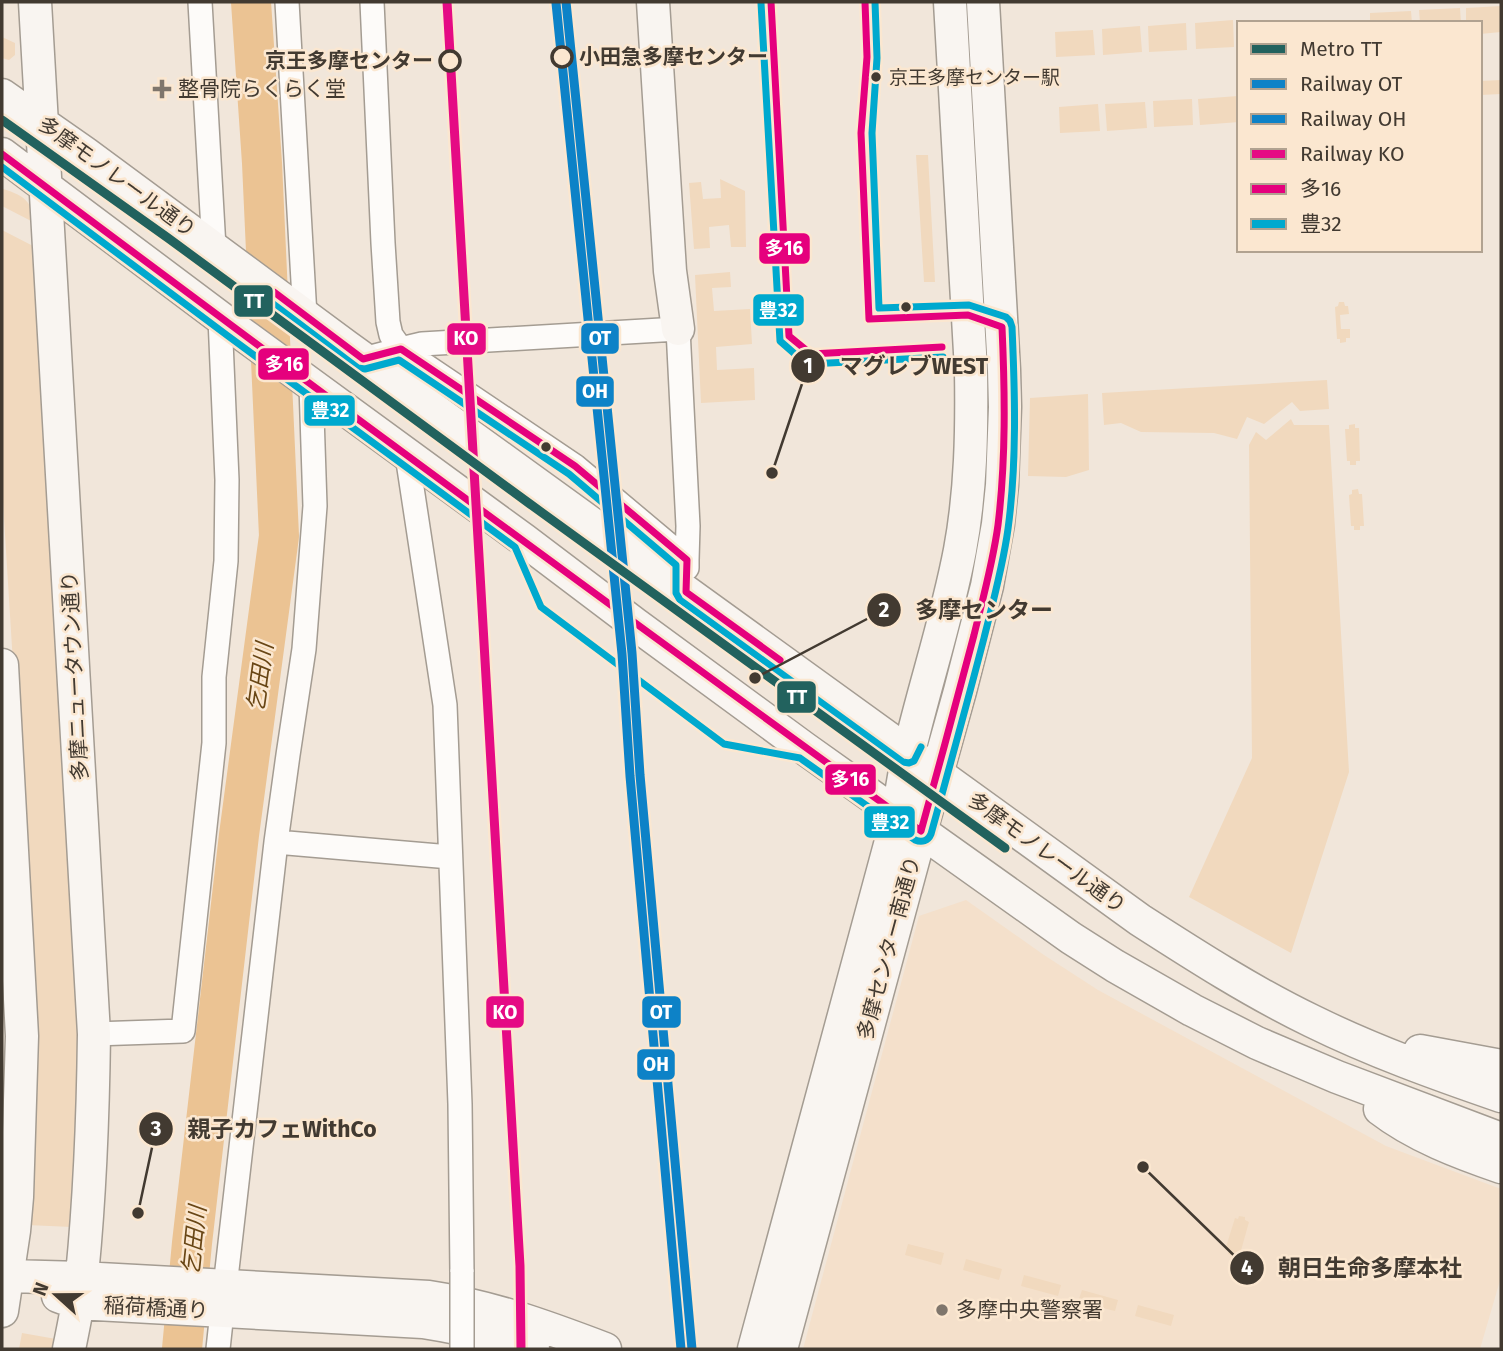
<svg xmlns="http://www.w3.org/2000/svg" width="1503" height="1351" viewBox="0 0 1503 1351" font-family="'Fira Sans','Noto Sans JP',sans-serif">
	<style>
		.built { fill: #f4e0cb }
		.green { fill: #f1d9be }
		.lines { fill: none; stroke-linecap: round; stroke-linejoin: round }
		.river { stroke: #ebc393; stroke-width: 40 }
		.street-casing { stroke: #a49c92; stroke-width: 26 }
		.secondary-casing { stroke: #a49c92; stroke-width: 35 }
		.street { stroke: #fdfbf9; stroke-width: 23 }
		.secondary { stroke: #f9f5f1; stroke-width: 32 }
		.street-bridge-casing { stroke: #a49c92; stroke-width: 26; stroke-linecap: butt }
		.street-bridge { stroke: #fdfbf9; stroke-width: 23 }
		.bus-1-casing { stroke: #fbe7d0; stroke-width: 12 }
		.bus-2-casing { stroke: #fbe7d0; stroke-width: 12 }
		.bus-1 { stroke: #e5007d; stroke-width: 7 }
		.bus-2 { stroke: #00a9ce; stroke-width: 7 }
		.rail-1-casing { stroke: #fbe7d0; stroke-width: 14 }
		.rail-2-casing { stroke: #fbe7d0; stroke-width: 14 }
		.rail-3-casing { stroke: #fbe7d0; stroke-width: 14 }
		.rail-1 { stroke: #0d82c7; stroke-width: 9 }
		.rail-2 { stroke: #0d82c7; stroke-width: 9 }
		.rail-3 { stroke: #e50b84; stroke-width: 9 }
		.metro-1-casing { stroke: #fbe7d0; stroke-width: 14 }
		.metro-1 { stroke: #22625e; stroke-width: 9 }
		.stop-dot { fill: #fbe7d0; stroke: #423a31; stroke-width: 3.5 }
		.bus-dot { fill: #423a31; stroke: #fbe7d0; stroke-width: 2.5 }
		.poi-dot { fill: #7f766c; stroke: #fbe7d0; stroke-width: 2.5 }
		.labels { text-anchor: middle; stroke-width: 5; stroke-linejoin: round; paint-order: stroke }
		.bus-label { font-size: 19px; fill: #423a31; stroke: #fbe7d0; text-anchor: start }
		.stop-label { font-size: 21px; font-weight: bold; fill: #423a31; stroke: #fbe7d0; text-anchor: start }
		.poi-label { font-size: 21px; fill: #423a31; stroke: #fbe7d0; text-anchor: start }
		.street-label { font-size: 21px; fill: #423a31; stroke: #fbe7d0 }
		.water-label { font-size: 23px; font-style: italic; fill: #694615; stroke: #fbe7d0 }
		.leader { fill: none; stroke: #423a31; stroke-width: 2.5 }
		.callout-dot { fill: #423a31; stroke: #fbe7d0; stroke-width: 2.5 }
		.mark-label { font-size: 21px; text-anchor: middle; font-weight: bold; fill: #fff }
		.callout-label { font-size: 23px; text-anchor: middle; font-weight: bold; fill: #423a31; stroke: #fbe7d0; stroke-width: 5; stroke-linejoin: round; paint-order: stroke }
		.line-badge { stroke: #fbe7d0; stroke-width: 2.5 }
		.badge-label { font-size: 19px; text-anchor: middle; font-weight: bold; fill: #fff }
	</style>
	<rect width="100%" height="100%" fill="#f1e6da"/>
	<path class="built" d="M966 900 1044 955 1098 990 1386 1146 1501 1189V1277L1480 1349H803L919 916Z"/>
	<path class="green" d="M1501 6V32L1480 34V23H1466V8Z
		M1460 8 1461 23H1420L1419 10Z
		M1411 11 1412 23H1370V13Z
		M1233 20 1234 47 1196 49 1195 23Z
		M1186 23 1187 50 1149 52 1148 26Z
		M1140 26 1142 52 1103 55 1102 29Z
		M1093 30 1095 55 1056 57 1055 32Z
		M2 37 15 43V55L9 60 2 58Z
		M1501 80V94L1480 95V81Z
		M1238 96 1239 122 1200 125 1198 99Z
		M1192 99 1193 125 1154 127 1153 101Z
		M1145 102 1147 128 1107 131 1105 104Z
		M1098 104 1100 131 1060 133 1059 107Z
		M916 155H928L935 282H924Z
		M720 179 745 191 746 247H731L729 225 709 227 710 248 694 249 689 183 701 182 703 199 721 198Z
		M3 189C26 196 31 202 37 224L2 206V190Z
		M2 230 35 247 81 1036 72 1227 27 1225 36 1034 2 486Z
		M730 272 731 287 712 288 714 311 750 309 752 344 716 347 717 370 754 368 755 400 701 403 695 275Z
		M1339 302H1344L1345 306H1348L1349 314 1340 315 1341 329H1350V338H1346V342L1340 343V339H1337L1335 307 1338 306Z
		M1327 380 1329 409 1300 411 1292 402 1264 424 1247 417 1237 439 1214 433 1141 432 1121 423 1104 425 1102 393Z
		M1088 394 1089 470 1066 477 1028 476 1030 398Z
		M1291 419 1294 425H1329L1349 772 1291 953 1189 897 1252 758 1249 445 1256 432 1266 440Z
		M1355 424V428H1359L1360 461H1356V465H1350V461H1347L1345 429H1349V425Z
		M1358 489 1359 494H1362L1364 526H1360V530H1354V526H1351L1349 495 1352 494V490Z
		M1239 1216 1245 1217V1220L1249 1222 1240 1254 1235 1252 1234 1256 1228 1254 1229 1251 1225 1250 1235 1218 1238 1219Z
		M908 1244 944 1253 941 1265 905 1255Z
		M966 1259 1002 1269 999 1280 963 1270Z
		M1024 1275 1061 1285 1058 1296 1021 1286Z
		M1082 1290 1118 1300 1115 1311 1078 1302Z
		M1138 1305 1174 1315 1171 1326 1135 1316Z
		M22 1333 56 1339 54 1349H19Z"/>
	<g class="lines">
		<path class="river" d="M182 1349 192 1243 239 835 279 536 262 163 251 2"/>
		<g class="street-casing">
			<path id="street" d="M200 2 214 248
				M287 2 305 316
				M372 2 383 243 388 322 391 335 401 349 422 344 678 329 688 526 687 560
				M363 359 401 349 575 466 687 560V568
				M407 455 445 705 460 1104 462 1272
				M276 842 450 857
				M94 1034 183 1031 214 743V677L226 561 227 480 220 318
				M225 1287 276 842 288 755 304 649 315 506 311 385
				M218 1349 222 1312"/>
		</g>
		<g class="secondary-casing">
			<path id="secondary" d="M35 2 94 1034C93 1115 90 1195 82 1275 79 1300 74 1325 69 1349
				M653 2 670 271 678 329
				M2 95 85 153 346 346 1140 920C1196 956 1252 992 1312 1021 1373 1051 1437 1074 1501 1096
				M2 154 234 328 524 540 635 624 804 748 1071 938 1115 966 1192 1010 1257 1043 1337 1077 1501 1139
				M2 665 22 1036 17 1197 14 1231 2 1311
				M1420 1051 1501 1066
				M1380 1109C1415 1136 1460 1153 1501 1167
				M8 1276 81 1278 429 1297C490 1306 547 1327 605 1349
				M58 1296 77 1303 423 1322C461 1328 497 1336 533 1349
				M754 1349 898 815C901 794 904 772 909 752 925 684 947 619 960 550 971 491 972 430 971 370L950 2
				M781 1349 921 831 960 691 987 586 998 524 1002 485 1005 407 1004 370 983 2"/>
		</g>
		<use href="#street" class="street"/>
		<use href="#secondary" class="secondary"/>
		<g class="street-bridge-casing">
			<path id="street-bridge" d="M462 1272V1349"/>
		</g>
		<use href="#street-bridge" class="street-bridge"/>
		<g class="bus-1-casing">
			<path id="bus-1" d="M771 2 789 336 811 354 942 347
				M2 154C306 382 613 608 921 831 939 766 957 700 974 635 983 598 993 562 998 525 1006 459 1005 393 1002 327L968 315 869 319 861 133 867 57 865 2
				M274 292 363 359 401 349 575 466 687 560 686 592 780 660"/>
		</g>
		<g class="bus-2-casing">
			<path id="bus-2" d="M761 3 780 341 804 362 810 364 943 357
				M2 167 228 336 515 547 541 607 724 744 800 758 915 840C922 843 928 841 931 834 949 769 967 704 984 638 993 602 1003 566 1008 529 1017 462 1015 394 1012 327L1010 321 1006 317 969 305 879 308 872 133 877 58 875 2
				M268 300 358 368 365 369 399 360 569 474 676 565V593L680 600 903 762 909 763 914 761 921 747"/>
		</g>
		<use href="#bus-1" class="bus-1"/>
		<use href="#bus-2" class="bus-2"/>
		<g class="rail-1-casing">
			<path id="rail-1" d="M566 2 632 653 640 775 692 1349"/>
		</g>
		<g class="rail-2-casing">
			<path id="rail-2" d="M556 3 622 654 630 776 681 1349"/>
		</g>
		<g class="rail-3-casing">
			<path id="rail-3" d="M447 2 520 1266 521 1349"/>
		</g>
		<use href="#rail-1" class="rail-1"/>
		<use href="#rail-2" class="rail-2"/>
		<use href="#rail-3" class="rail-3"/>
		<g class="metro-1-casing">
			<path id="metro-1" d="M2 120 168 238 530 504 1005 848"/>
		</g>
		<use href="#metro-1" class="metro-1"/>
	</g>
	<g class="stop-dot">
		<circle cx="562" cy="57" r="10"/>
		<circle cx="450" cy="61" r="10"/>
	</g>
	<g class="bus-dot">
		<circle cx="876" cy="77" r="6"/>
		<circle cx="906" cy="307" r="6"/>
		<circle cx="546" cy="447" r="6"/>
	</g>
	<g class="poi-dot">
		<path d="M158.5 78.5h7v7h7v7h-7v7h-7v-7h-7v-7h7z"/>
		<circle cx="942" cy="1310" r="7"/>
	</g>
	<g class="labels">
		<g class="bus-label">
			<text x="889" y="84">京王多摩センター駅</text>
		</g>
		<g class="stop-label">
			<text x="579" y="64">小田急多摩センター</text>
			<text x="433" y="68" text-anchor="end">京王多摩センター</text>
		</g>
		<g class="poi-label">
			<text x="178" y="96">整骨院らくらく堂</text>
			<text x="956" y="1317">多摩中央警察署</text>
		</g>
		<g class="street-label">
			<text transform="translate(117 177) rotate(36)" y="7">多摩モノレール通り</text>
			<text transform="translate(75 676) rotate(-93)" y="7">多摩ニュータウン通り</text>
			<text transform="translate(1047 853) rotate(36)" y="7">多摩モノレール通り</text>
			<text transform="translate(889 948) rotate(-75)" y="7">多摩センター南通り</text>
			<text transform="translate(156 1308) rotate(3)" y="7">稲荷橋通り</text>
		</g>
		<g class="water-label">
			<text transform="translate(260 677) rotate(-82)" y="8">乞田川</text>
			<text transform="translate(194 1240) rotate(-84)" y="8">乞田川</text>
		</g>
	</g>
	<path class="leader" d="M772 473L808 366M755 678L884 610M138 1213L156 1129M1143 1167L1247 1268"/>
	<g class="callout-dot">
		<circle cx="772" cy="473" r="7"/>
		<circle cx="755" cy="678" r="7"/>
		<circle cx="138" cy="1213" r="7"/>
		<circle cx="1143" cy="1167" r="7"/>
		<circle cx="808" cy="366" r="18"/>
		<circle cx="884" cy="610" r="18"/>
		<circle cx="156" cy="1129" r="18"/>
		<circle cx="1247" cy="1268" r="18"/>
	</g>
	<g class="mark-label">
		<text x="808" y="373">1</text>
		<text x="884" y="617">2</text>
		<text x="156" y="1136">3</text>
		<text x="1247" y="1275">4</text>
	</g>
	<g class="callout-label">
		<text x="914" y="374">マグレブWEST</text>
		<text x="984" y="618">多摩センター</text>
		<text x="282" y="1137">親子カフェWithCo</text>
		<text x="1370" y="1276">朝日生命多摩本社</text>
	</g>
	<g class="line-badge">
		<rect x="758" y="232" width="53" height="33" rx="7" fill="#e5007d"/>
		<rect x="233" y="284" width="41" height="34" rx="7" fill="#22625e"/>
		<rect x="752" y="293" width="53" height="34" rx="7" fill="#00a9ce"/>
		<rect x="580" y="322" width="40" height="33" rx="7" fill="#0d82c7"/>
		<rect x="446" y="322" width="41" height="34" rx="7" fill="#e50b84"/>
		<rect x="257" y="347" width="53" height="34" rx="7" fill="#e5007d"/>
		<rect x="575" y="375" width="40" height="33" rx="7" fill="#0d82c7"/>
		<rect x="303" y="394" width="53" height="33" rx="7" fill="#00a9ce"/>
		<rect x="776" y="680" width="41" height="34" rx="7" fill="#22625e"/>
		<rect x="824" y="763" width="53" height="33" rx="7" fill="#e5007d"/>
		<rect x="863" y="805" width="53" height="34" rx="7" fill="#00a9ce"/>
		<rect x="641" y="995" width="41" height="34" rx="7" fill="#0d82c7"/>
		<rect x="485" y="995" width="40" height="34" rx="7" fill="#e50b84"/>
		<rect x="636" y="1048" width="40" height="33" rx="7" fill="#0d82c7"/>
	</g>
	<g class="badge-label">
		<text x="784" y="255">多16</text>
		<text x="254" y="308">TT</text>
		<text x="778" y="317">豊32</text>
		<text x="600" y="345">OT</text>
		<text x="466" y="345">KO</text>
		<text x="284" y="371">多16</text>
		<text x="595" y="398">OH</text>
		<text x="330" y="417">豊32</text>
		<text x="797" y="704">TT</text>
		<text x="850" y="786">多16</text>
		<text x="890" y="829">豊32</text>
		<text x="661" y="1019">OT</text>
		<text x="505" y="1019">KO</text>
		<text x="656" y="1071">OH</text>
	</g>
	<rect width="1503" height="1351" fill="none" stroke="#423a31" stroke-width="7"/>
	<rect x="1237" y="21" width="245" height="231" fill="#fbe7d0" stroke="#b1a290" stroke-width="2"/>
	<rect x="1251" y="44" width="35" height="10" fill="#22625e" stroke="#b1a290" stroke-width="2"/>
	<text x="1300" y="56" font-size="21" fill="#423a31">Metro TT</text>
	<rect x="1251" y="79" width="35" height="10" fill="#0d82c7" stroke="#b1a290" stroke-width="2"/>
	<text x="1300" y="91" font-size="21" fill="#423a31">Railway OT</text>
	<rect x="1251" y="114" width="35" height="10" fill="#0d82c7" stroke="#b1a290" stroke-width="2"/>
	<text x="1300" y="126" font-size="21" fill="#423a31">Railway OH</text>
	<rect x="1251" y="149" width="35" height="10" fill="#e50b84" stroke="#b1a290" stroke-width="2"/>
	<text x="1300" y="161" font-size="21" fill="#423a31">Railway KO</text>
	<rect x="1251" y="184" width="35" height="10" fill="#e5007d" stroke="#b1a290" stroke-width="2"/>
	<text x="1300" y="196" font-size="21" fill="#423a31">多16</text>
	<rect x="1251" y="219" width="35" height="10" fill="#00a9ce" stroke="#b1a290" stroke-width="2"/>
	<text x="1300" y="231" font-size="21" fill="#423a31">豊32</text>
	<g transform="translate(56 1295) rotate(291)" stroke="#fbe7d0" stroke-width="5" paint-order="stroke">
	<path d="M0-5L12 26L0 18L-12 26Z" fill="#423a31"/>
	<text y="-10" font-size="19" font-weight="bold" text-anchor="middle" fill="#423a31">N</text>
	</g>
</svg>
